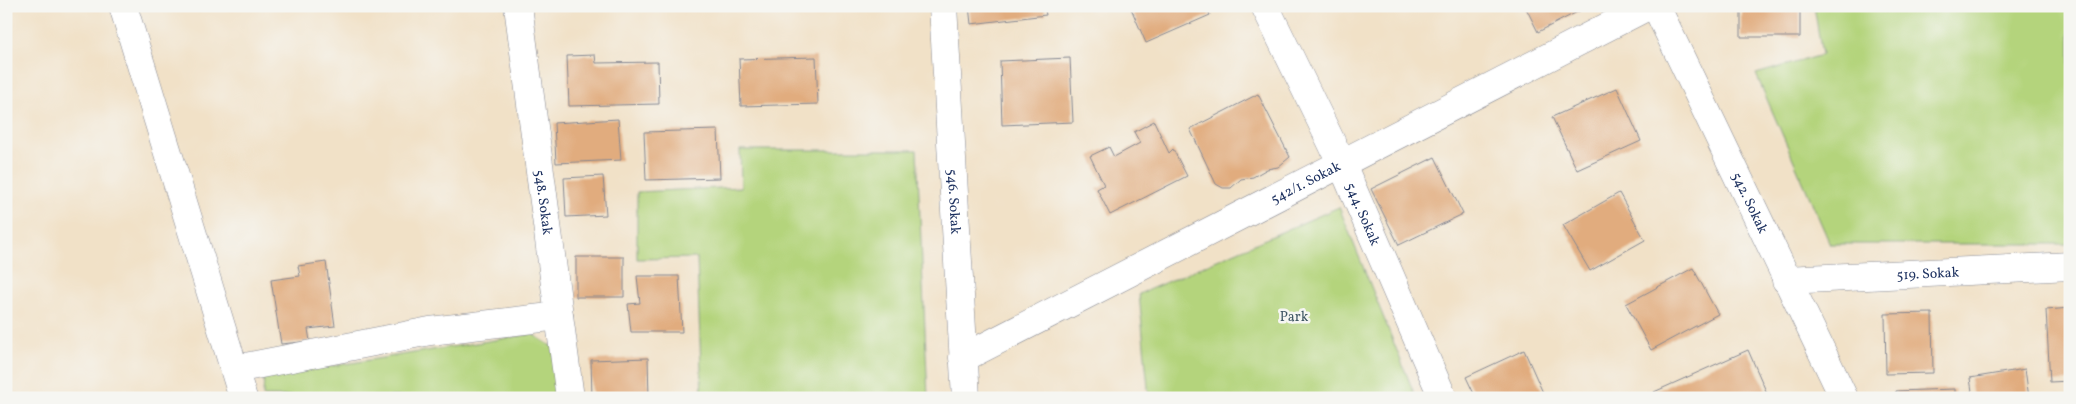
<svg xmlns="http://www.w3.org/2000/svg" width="2076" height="404" viewBox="0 0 2076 404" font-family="Vollkorn,serif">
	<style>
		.green { fill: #b4d47b; stroke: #68826c }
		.building { fill: #e1ac7e }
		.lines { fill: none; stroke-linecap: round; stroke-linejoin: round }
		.street-casing { stroke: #868892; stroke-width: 29 }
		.street { stroke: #fff; stroke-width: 28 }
		.labels { text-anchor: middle; stroke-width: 5; stroke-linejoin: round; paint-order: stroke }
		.street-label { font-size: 14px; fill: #1b2f5e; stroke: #f6f6f2 }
		.park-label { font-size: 14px; fill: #415865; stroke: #f6f6f2 }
	</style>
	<rect width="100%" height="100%" fill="#f6f6f2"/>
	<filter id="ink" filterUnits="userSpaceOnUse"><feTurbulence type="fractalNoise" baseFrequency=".02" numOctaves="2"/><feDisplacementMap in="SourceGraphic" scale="10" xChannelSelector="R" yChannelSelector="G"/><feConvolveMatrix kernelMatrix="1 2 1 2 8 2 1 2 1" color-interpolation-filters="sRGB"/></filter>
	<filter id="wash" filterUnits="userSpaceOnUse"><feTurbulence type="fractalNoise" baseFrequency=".0096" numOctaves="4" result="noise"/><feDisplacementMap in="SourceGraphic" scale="20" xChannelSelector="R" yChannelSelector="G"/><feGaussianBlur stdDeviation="1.12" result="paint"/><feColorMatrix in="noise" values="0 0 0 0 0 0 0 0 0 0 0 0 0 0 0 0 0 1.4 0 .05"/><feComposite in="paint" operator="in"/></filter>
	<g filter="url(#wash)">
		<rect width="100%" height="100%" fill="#f1e1c7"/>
		<path class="green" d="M1814 6H2070V244H1830L1756 74 1822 55Z
			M740 150H917L928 398H702L697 258 637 259V192L741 187Z
			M1339 207 1416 398H1149L1139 294Z
			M532 334 553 347 559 398 263 396 264 377Z"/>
		<g id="blocks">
			<path class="building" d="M969 6H1044L1046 15 971 24Z
				M1130 6H1206L1210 15 1146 43Z
				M1525 6H1589L1538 32Z
				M1741 6H1800V37H1741Z
				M595 55 596 63 658 62 659 104 569 106 567 56Z
				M816 57 818 104 741 106 739 59Z
				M1070 58 1073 122 1002 125 1000 61Z
				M1617 88 1641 141 1577 170 1552 117Z
				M1258 94 1290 157 1278 167 1267 169 1253 177 1241 179 1231 188H1223L1216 184 1190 129Z
				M618 119 621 160 556 163 554 123Z
				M1154 121 1169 153 1173 149 1187 176 1110 215 1097 189 1104 185 1090 156 1109 147 1114 157 1140 143 1134 132Z
				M718 130 720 178 646 180 644 132Z
				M1435 157 1463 214 1399 245 1371 189Z
				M603 176 606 215 566 217 564 178Z
				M1619 193 1645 240 1590 271 1563 225Z
				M576 257H624V297H576Z
				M326 262 335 326 308 329 310 341 281 344 271 280 300 276 298 266Z
				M1693 268 1718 314 1651 350 1626 304Z
				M637 276H679L682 332H631L628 304 640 303Z
				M2070 308V381L2050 382 2046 310Z
				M1932 313 1933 373 1886 374 1885 314Z
				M1524 350 1544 395 1538 398H1476L1466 377Z
				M1748 350 1769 398H1656L1654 392Z
				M648 358 649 398H592L591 360Z
				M2025 369 2029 398H1973L1970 378Z
				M1955 389V398H1896V391Z"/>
		</g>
	</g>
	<g filter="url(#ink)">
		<use href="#blocks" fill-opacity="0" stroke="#868892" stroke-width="1"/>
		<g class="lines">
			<g class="street-casing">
				<g id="street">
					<path d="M123 6 243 398"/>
					<path id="s1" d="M518 6 570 398"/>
					<path id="s2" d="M943 6 966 398"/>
					<path id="s3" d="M1265 6 1341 162 1443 398"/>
					<path id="s4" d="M1656 6 1844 398"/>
					<path id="s5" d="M1786 280 2070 266"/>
					<path id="s6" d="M963 358 1648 6"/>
					<path d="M235 369 430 331 559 316"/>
				</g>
			</g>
			<use href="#street" class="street"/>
		</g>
	</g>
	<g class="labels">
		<g class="street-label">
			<text dy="5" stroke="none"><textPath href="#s6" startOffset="385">542/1. Sokak</textPath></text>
			<text dy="5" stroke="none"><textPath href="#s1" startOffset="198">548. Sokak</textPath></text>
			<text dy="5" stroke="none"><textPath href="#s2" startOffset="196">546. Sokak</textPath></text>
			<text dy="5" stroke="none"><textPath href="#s4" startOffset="218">542. Sokak</textPath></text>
			<text dy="5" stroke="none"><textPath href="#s3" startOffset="230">544. Sokak</textPath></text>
			<text dy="5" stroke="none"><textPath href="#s5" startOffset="142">519. Sokak</textPath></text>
		</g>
		<g class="park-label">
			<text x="1294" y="321">Park</text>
		</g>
	</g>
	<rect width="2076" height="404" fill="none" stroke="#f6f6f2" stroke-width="25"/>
</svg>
